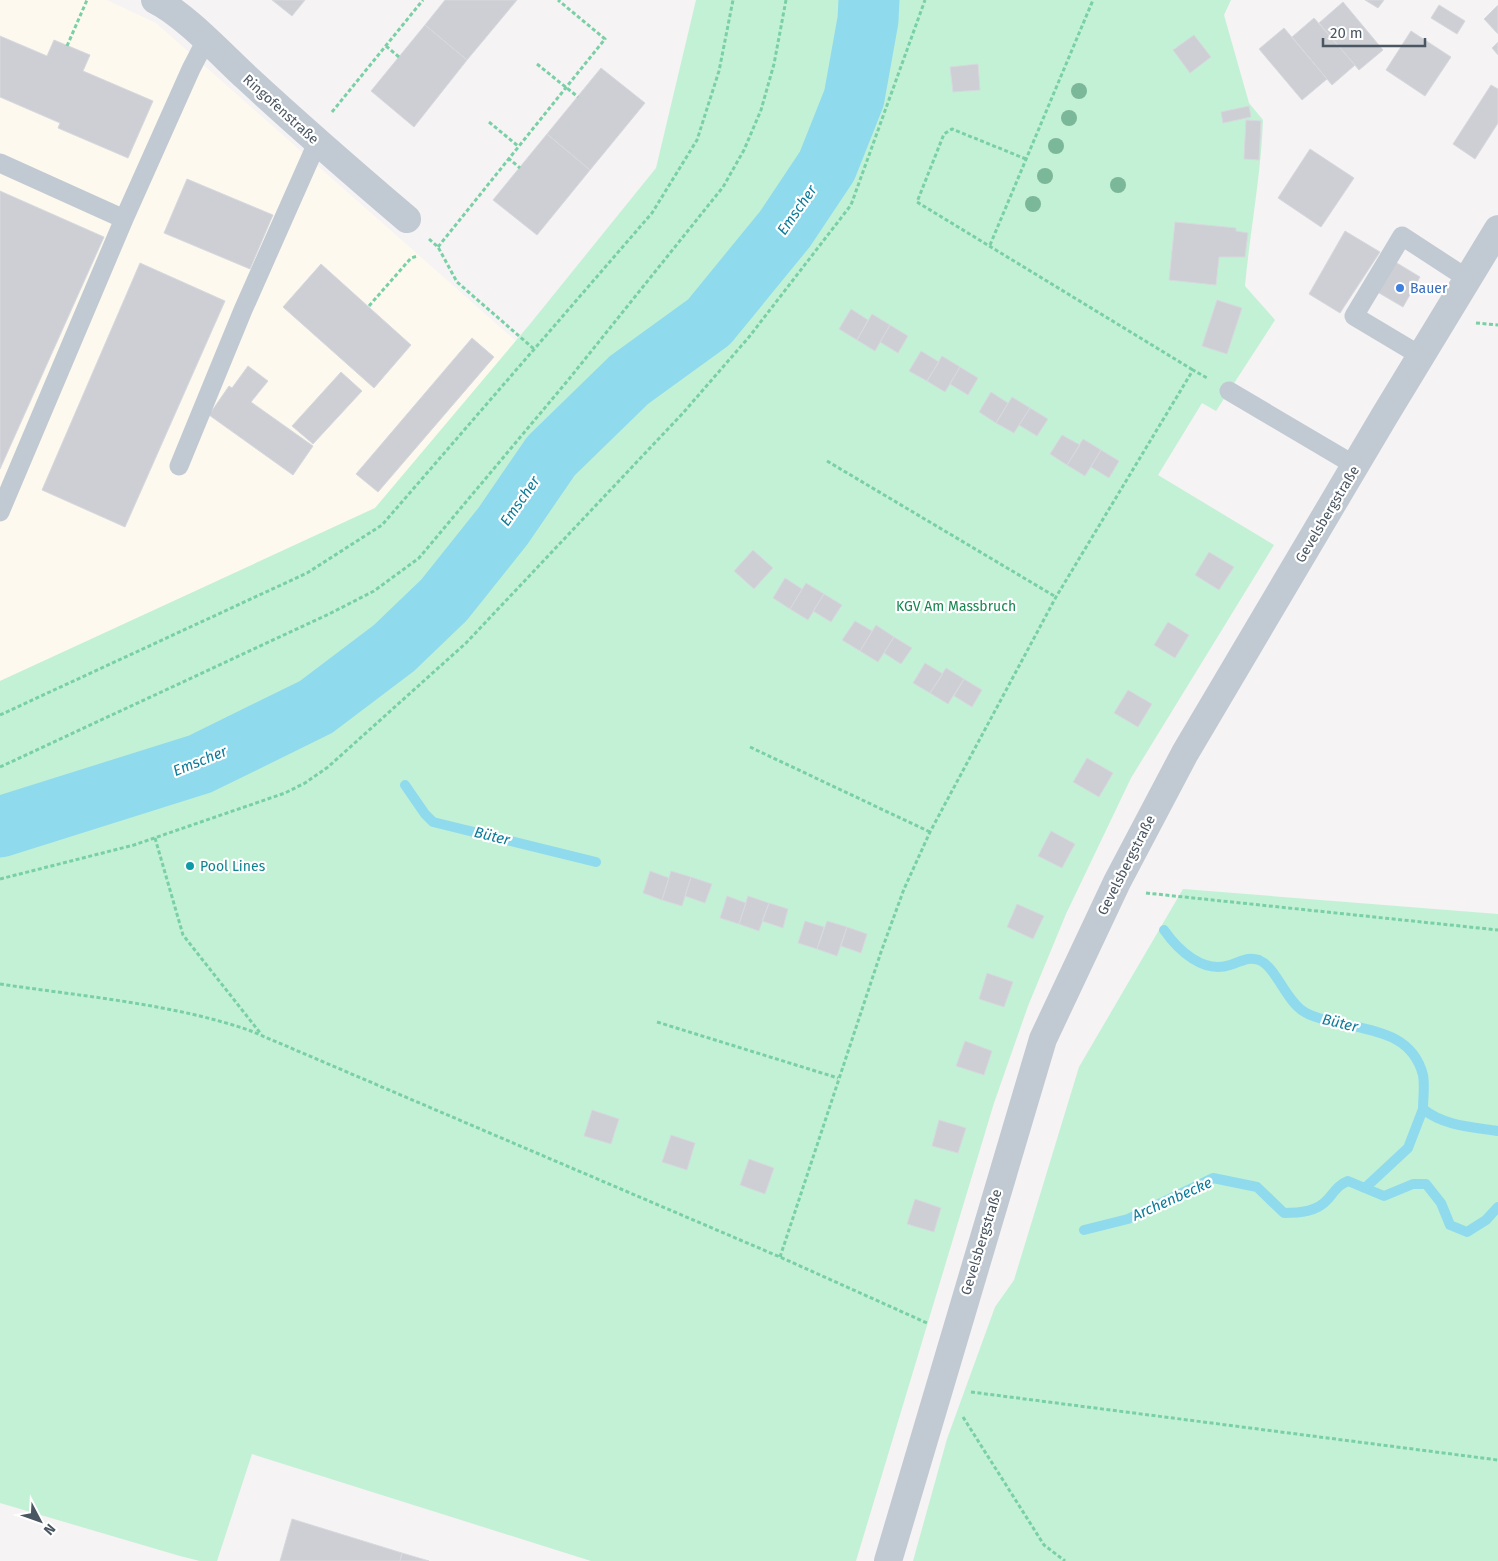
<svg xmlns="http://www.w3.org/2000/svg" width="1498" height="1561" viewBox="0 0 1498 1561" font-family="'Fira Sans',sans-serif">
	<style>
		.commercial { fill: #fdf9ef }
		.green { fill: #c3f1d5 }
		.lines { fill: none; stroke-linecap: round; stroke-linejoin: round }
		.stream { stroke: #90daee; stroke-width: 10 }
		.river { stroke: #90daee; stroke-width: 61 }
		.building { fill: #cdcfd5; stroke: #d7d9de }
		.path { stroke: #7ad0a6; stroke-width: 3; stroke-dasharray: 4 2.5; stroke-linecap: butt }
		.lane { stroke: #c1cad2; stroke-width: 19 }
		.street { stroke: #c1cad2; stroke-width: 28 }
		.tree { fill: #7bb799 }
		.shop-dot { fill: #3f7fe0; stroke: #fff; stroke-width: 2 }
		.culture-dot { fill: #0f9aa8; stroke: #fff; stroke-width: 2 }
		.labels { text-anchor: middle; stroke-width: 4.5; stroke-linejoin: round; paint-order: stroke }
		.street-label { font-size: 14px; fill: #4a5661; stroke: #fff }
		.shop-label { font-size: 14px; fill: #366cbe; stroke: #fff; text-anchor: start }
		.park-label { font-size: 14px; fill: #17864f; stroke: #fff }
		.culture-label { font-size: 14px; fill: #0d838f; stroke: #fff; text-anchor: start }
		.water-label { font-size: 15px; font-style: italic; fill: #0c7c9b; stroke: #fff }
	</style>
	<rect width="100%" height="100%" fill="#f5f3f3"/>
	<path class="commercial" d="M0 0H107L156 23 516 341 375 508 0 681Z"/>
	<path class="green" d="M696 0H1231L1224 15 1249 103 1263 120C1261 176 1250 231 1245 286L1275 320 1216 411 1202 403 1158 475 1274 545 1131 778 1066 914 1028 1006 994 1103 856 1561H591L252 1454 217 1561H200L180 1556 0 1503V681L375 508 530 324 656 168Z
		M1183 889 1498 914V1561H913L947 1439 995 1307 1014 1280 1079 1067Z"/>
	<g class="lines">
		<path class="stream" d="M336 692 345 710
			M405 785 425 814 433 822 596 862
			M1164 930C1178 950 1203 974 1230 965 1241 962 1247 956 1259 960 1276 967 1285 999 1303 1011 1313 1018 1324 1019 1335 1022 1371 1031 1412 1032 1423 1075 1425 1085 1423 1098 1423 1109 1444 1126 1472 1127 1498 1131
			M1365 1188 1408 1148 1423 1109
			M1084 1230 1128 1219 1213 1178 1257 1187 1284 1213C1299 1213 1317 1212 1328 1199 1335 1191 1338 1185 1348 1181L1384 1196 1413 1184H1426L1441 1203 1450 1225 1467 1232 1486 1220 1498 1207"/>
		<path class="river" d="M0 827 200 764 316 707 394 648 444 600 503 526 551 456 629 380 709 322 785 229 827 166 854 98 868 20 869 0"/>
	</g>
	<path class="building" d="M272 0H305L292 16Z
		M445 0H517L467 60 425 25Z
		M1365 0H1384L1378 8Z
		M1343 2 1383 50 1359 70 1319 23Z
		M1439 5 1465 21 1457 34 1431 18Z
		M1498 5V34L1484 19Z
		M1314 18 1355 65 1332 85 1292 37Z
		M425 25 467 60 414 127 371 91Z
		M1284 28 1327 79 1302 100 1259 49Z
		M1411 31 1451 57 1425 96 1386 70Z
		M1194 35 1211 57 1190 73 1173 50Z
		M0 36 47 56 54 40 90 55 83 71 153 101 128 158 58 128 60 123 0 97Z
		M1498 42V55L1492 48Z
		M978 64 980 90 953 92 950 67Z
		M601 68 645 103 590 170 547 134Z
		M1491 85 1498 89V123L1475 159 1453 144Z
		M1249 106 1251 117 1223 123 1221 112Z
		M1246 120 1261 121 1259 160 1244 159Z
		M547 134 590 170 537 235 493 200Z
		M1310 149 1354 178 1321 227 1278 198Z
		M187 179 273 215 250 269 164 233Z
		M0 191 104 237 0 469Z
		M1175 222 1236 228V231L1248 233 1245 257H1219L1216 285 1169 280Z
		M1345 231 1380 252 1340 313 1309 294Z
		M1392 260 1420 277 1403 307 1374 290Z
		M140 263 225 301 125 527 42 490Z
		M321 264 411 345 374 388 283 307Z
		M1217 300 1242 308 1227 354 1202 346Z
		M851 309 868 320 857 340 839 329Z
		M872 314 890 325 875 351 857 340Z
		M890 325 908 336 898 353 880 342Z
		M472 338 494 357 378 492 356 474Z
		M921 351 939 362 927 381 909 371Z
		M942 356 960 367 945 392 927 381Z
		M248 366 268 381 251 402 313 446 293 475 209 415 229 386 232 388Z
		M960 367 978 378 968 395 950 384Z
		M341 372 362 391 313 444 292 426Z
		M991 392 1008 403 996 423 979 412Z
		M1012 397 1030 408 1014 433 996 423Z
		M1030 408 1048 419 1037 436 1019 425Z
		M1062 435 1080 445 1067 465 1050 454Z
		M1083 439 1101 450 1085 476 1067 465Z
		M1101 450 1119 461 1109 478 1091 467Z
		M753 550 773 568 754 589 734 571Z
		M1209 552 1234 567 1219 590 1195 575Z
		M785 578 802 589 790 609 773 598Z
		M806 583 824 594 808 620 790 609Z
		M824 594 842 605 831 622 813 611Z
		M855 621 872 631 860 651 842 640Z
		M1168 622 1189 635 1175 658 1154 645Z
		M876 625 894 637 878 662 860 651Z
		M894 637 912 648 901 664 884 653Z
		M925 663 943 674 930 693 913 683Z
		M946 668 964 679 948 704 930 693Z
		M964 679 982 690 972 707 954 696Z
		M1128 690 1152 704 1138 727 1114 713Z
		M1087 758 1113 773 1099 797 1073 782Z
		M1051 831 1075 844 1062 868 1038 856Z
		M650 871 669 878 662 900 643 893Z
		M671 871 691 877 682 906 662 900Z
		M691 877 712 884 705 903 685 896Z
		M727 896 746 903 739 924 720 918Z
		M748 896 769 903 759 931 739 924Z
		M769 903 788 909 783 928 762 921Z
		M1017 904 1044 916 1033 939 1007 927Z
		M805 921 824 927 817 949 798 943Z
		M827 921 847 927 837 956 817 949Z
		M847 927 867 934 861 953 841 946Z
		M987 973 1013 982 1004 1007 979 999Z
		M965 1041 992 1051 984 1075 956 1066Z
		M592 1110 619 1119 611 1144 584 1136Z
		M939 1120 966 1128 958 1153 932 1146Z
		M671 1135 695 1143 687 1170 662 1162Z
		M749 1159 774 1168 765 1194 740 1185Z
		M915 1199 941 1208 934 1232 907 1224Z
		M292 1519 402 1553 400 1561H280Z
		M402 1553 429 1561H400Z"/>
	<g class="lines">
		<path class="path" d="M67 46 87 0
			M386 46 399 57
			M537 64 578 97
			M332 112 423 0
			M489 122 518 146
			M508 158 520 168
			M1026 159 952 129 944 134 917 202 1193 370
			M429 239 438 247 457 282 534 349
			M990 245 1093 0
			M438 247 605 39 558 0
			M369 306 411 258 418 256
			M1476 323 1498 325
			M827 461 1056 597
			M0 715 307 573 382 525 652 213 697 140 719 71 733 0
			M750 747 930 832
			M0 767 329 614 374 591 419 558 569 379 723 187 744 150 761 110 774 64 786 0
			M155 838 183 935 261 1034
			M0 879 134 845 285 793 305 783 328 767 466 643 683 413 749 337 851 205 925 0
			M1146 893 1498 930
			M0 984C80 996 175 1004 251 1031L780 1257 927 1323
			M657 1022 838 1078
			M780 1257 881 952 904 889 930 832 1056 597 1193 370 1207 378
			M971 1392 1498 1460
			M963 1417 1044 1545 1065 1561"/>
		<path class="lane" d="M0 163 124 219
			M1421 356 1354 316 1402 236 1468 279
			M1229 391 1356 466
			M179 466 243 310 317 143
			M0 512 124 219 191 69 206 40"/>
		<path class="street" d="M155 0C183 13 223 56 247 78 299 126 353 173 407 219
			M888 1561 1043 1039 1117 882 1185 753 1385 415 1498 229"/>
	</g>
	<g class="tree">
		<circle cx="1079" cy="91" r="8"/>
		<circle cx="1069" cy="118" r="8"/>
		<circle cx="1056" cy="146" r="8"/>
		<circle cx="1045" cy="176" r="8"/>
		<circle cx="1118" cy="185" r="8"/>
		<circle cx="1033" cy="204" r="8"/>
	</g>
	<circle class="shop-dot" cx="1400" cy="288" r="5"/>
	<circle class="culture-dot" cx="190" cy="866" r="5"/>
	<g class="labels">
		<g class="street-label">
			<text transform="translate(281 109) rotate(42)" y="5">Ringofenstraße</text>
			<text transform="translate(1327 514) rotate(-59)" y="5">Gevelsbergstraße</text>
			<text transform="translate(1126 865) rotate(-63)" y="5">Gevelsbergstraße</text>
			<text transform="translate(981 1242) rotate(-73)" y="5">Gevelsbergstraße</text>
		</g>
		<g class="shop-label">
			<text x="1410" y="293">Bauer</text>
		</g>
		<g class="park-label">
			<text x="956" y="611">KGV Am Massbruch</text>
		</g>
		<g class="culture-label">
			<text x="200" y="871">Pool Lines</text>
		</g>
		<g class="water-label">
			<text transform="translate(797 210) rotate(-55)" y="5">Emscher</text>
			<text transform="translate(520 501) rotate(-55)" y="5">Emscher</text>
			<text transform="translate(200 761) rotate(-22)" y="5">Emscher</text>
			<text transform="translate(492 836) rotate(14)" y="5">Büter</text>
			<text transform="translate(1340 1023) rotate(13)" y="5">Büter</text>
			<text transform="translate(1172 1199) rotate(-24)" y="5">Archenbecke</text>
		</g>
	</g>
	<g transform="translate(40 1521) rotate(131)" stroke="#ffffff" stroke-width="4" paint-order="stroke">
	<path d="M0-4L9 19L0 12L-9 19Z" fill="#4a5661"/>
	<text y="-8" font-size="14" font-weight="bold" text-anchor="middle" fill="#4a5661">N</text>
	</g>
	<path d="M1323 38v8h102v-8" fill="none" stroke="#4a5661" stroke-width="2.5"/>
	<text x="1330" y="38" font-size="15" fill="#4a5661" stroke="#ffffff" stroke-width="4" paint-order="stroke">20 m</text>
</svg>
